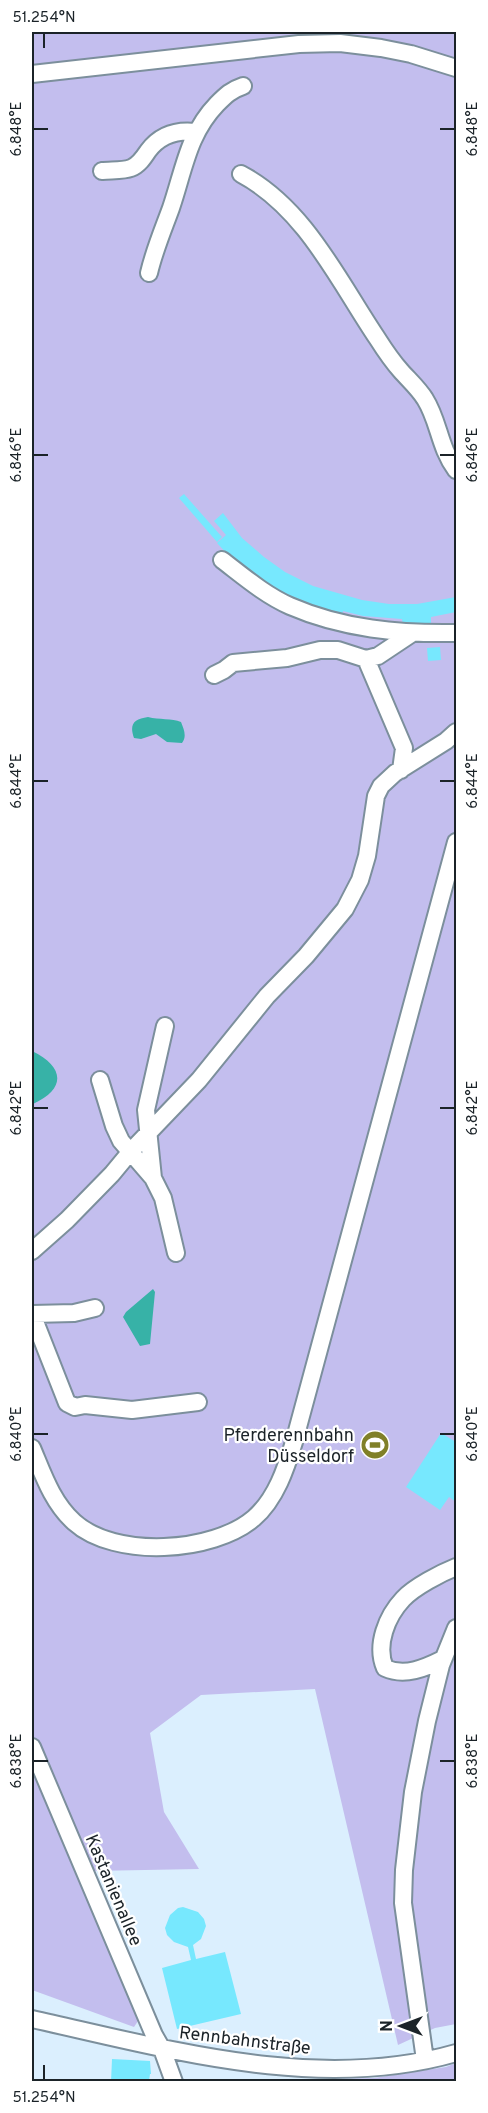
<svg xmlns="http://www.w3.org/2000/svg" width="488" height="2113" viewBox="0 0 488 2113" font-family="Overpass,sans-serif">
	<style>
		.green { fill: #c3beee }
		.water { fill: #37b2a7 }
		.building { fill: #77e8fe }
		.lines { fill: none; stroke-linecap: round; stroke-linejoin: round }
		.minor-casing { stroke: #7c8f9c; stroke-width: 20 }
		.minor { stroke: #fff; stroke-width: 16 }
		.ticks { fill: none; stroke: #1b2328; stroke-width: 2 }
		.labels { text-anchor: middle; stroke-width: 4.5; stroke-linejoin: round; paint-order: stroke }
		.poi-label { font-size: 18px; fill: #1b2328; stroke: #fff; text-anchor: end }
		.street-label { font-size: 18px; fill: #1b2328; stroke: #fff }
		.neatline { fill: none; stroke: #1b2328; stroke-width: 2 }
		.ticks-label { font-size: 15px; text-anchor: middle; fill: #1b2328 }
	</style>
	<rect width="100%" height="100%" fill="#dbeffe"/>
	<path class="green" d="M32 32H456V2024L435 2028 398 2045 315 1689 201 1695 150 1733 164 1812 199 1869 91 1871 49 1767 32 1775Z
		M35 1775 140 2018 134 2027 32 1990V1776Z
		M456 2063V2081H285L286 2080 374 2078 446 2067Z"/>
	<path class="water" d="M148 717C159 720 172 718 181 722 184 730 187 736 182 743L167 742 156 734 141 739 134 738C129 724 134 719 148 717Z
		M32 1051C64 1066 67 1089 33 1104L32 1103Z
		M153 1289 155 1292 150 1344 140 1346 123 1317 126 1312Z"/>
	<path class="building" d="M184 494 222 537 217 542 179 498Z
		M223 513 242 538 264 557 285 572 313 586 362 600 389 604H417L456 597V612L431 617V624L403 626 402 619 363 616 343 611 341 618 282 596 229 556 217 543 226 535 214 521Z
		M440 647 441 660 428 661 427 648Z
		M441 1433 456 1442V1502L449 1497 440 1510 406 1487Z
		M183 1907 198 1912 204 1919 206 1926 201 1939 193 1945 196 1959 225 1952 241 2014 177 2029 162 1968 191 1960 188 1947 174 1942 167 1935 165 1928 170 1915 178 1908Z
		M112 2059 150 2061 151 2074H150L149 2081 111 2082Z"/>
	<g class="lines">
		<g class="minor-casing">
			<path id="minor" d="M32 74 299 44 340 43 381 48 411 54 456 68
				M102 171C111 170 123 171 131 168 139 165 144 157 148 151 160 135 176 130 195 132
				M241 174C305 208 338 280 377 338 384 349 392 361 401 371 409 380 419 389 425 399 439 421 439 447 456 470
				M149 273C154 251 163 230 171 208 184 170 188 134 217 104 226 95 231 90 243 86
				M222 560C243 576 265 595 290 606 343 629 399 634 456 633
				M366 659 404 748 401 770
				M214 675 224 670 233 663 287 658 320 650H338L366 659 378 656 411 634
				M100 1080 114 1126 121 1141 153 1178 146 1110 165 1026
				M153 1178 163 1198 176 1253
				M32 1251 67 1220 112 1174 131 1151 199 1080 267 996 306 956 345 909 360 880 367 856 376 796 381 786 395 773 446 741 456 732
				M32 1314 67 1403 75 1407 85 1405 132 1410 198 1402
				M32 1314 74 1313 95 1308
				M32 1448C43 1474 52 1502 74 1522 115 1559 213 1553 254 1518 276 1499 286 1468 294 1442L456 842
				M443 1659C425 1668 405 1677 385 1668 375 1645 387 1616 403 1599 414 1587 441 1573 456 1567
				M32 1747 154 2035 162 2049 174 2082
				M32 2019C168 2049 318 2093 456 2053
				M425 2060 403 1903 404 1870 413 1792 427 1721 441 1665 456 1628"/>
		</g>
		<use href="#minor" class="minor"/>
	</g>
	<path class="ticks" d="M44 33V48M33 129H48M440 129H455M33 455H48M440 455H455M33 781H48M440 781H455M33 1108H48M440 1108H455M33 1434H48M440 1434H455M33 1761H48M440 1761H455M44 2065V2080"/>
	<defs>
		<g id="stadium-disc" transform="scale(1.5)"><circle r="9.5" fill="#808028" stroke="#fff"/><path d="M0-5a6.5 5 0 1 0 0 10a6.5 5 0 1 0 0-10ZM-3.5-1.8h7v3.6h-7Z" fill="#fff"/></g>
	</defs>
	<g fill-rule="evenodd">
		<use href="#stadium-disc" x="375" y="1445"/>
	</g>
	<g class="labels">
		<g class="poi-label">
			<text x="354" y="1441">Pferderennbahn<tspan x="354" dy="21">Düsseldorf</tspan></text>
		</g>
		<g class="street-label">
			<text transform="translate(114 1890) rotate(67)" y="6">Kastanienallee</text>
			<text transform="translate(245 2040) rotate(7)" y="6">Rennbahnstraße</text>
		</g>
	</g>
	<rect width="488" height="2113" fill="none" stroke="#ffffff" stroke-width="66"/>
	<g transform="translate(401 2026) rotate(270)" stroke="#ffffff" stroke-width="4.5" paint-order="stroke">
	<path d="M0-4.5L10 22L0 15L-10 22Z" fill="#1b2328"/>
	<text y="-9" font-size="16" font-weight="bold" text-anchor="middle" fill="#1b2328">N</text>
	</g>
	<rect x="33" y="33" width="422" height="2047" class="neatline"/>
	<g class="ticks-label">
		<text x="44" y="22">51.254°N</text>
		<text transform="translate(472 129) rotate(-90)" y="5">6.848°E</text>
		<text transform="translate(16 129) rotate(-90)" y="5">6.848°E</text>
		<text transform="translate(472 455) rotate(-90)" y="5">6.846°E</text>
		<text transform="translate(16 455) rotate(-90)" y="5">6.846°E</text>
		<text transform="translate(16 781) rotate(-90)" y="5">6.844°E</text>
		<text transform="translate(472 781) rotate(-90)" y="5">6.844°E</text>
		<text transform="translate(472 1108) rotate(-90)" y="5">6.842°E</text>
		<text transform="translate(16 1108) rotate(-90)" y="5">6.842°E</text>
		<text transform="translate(16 1434) rotate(-90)" y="5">6.840°E</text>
		<text transform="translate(472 1434) rotate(-90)" y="5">6.840°E</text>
		<text transform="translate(472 1761) rotate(-90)" y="5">6.838°E</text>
		<text transform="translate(16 1761) rotate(-90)" y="5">6.838°E</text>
		<text x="44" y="2102">51.254°N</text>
	</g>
</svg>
